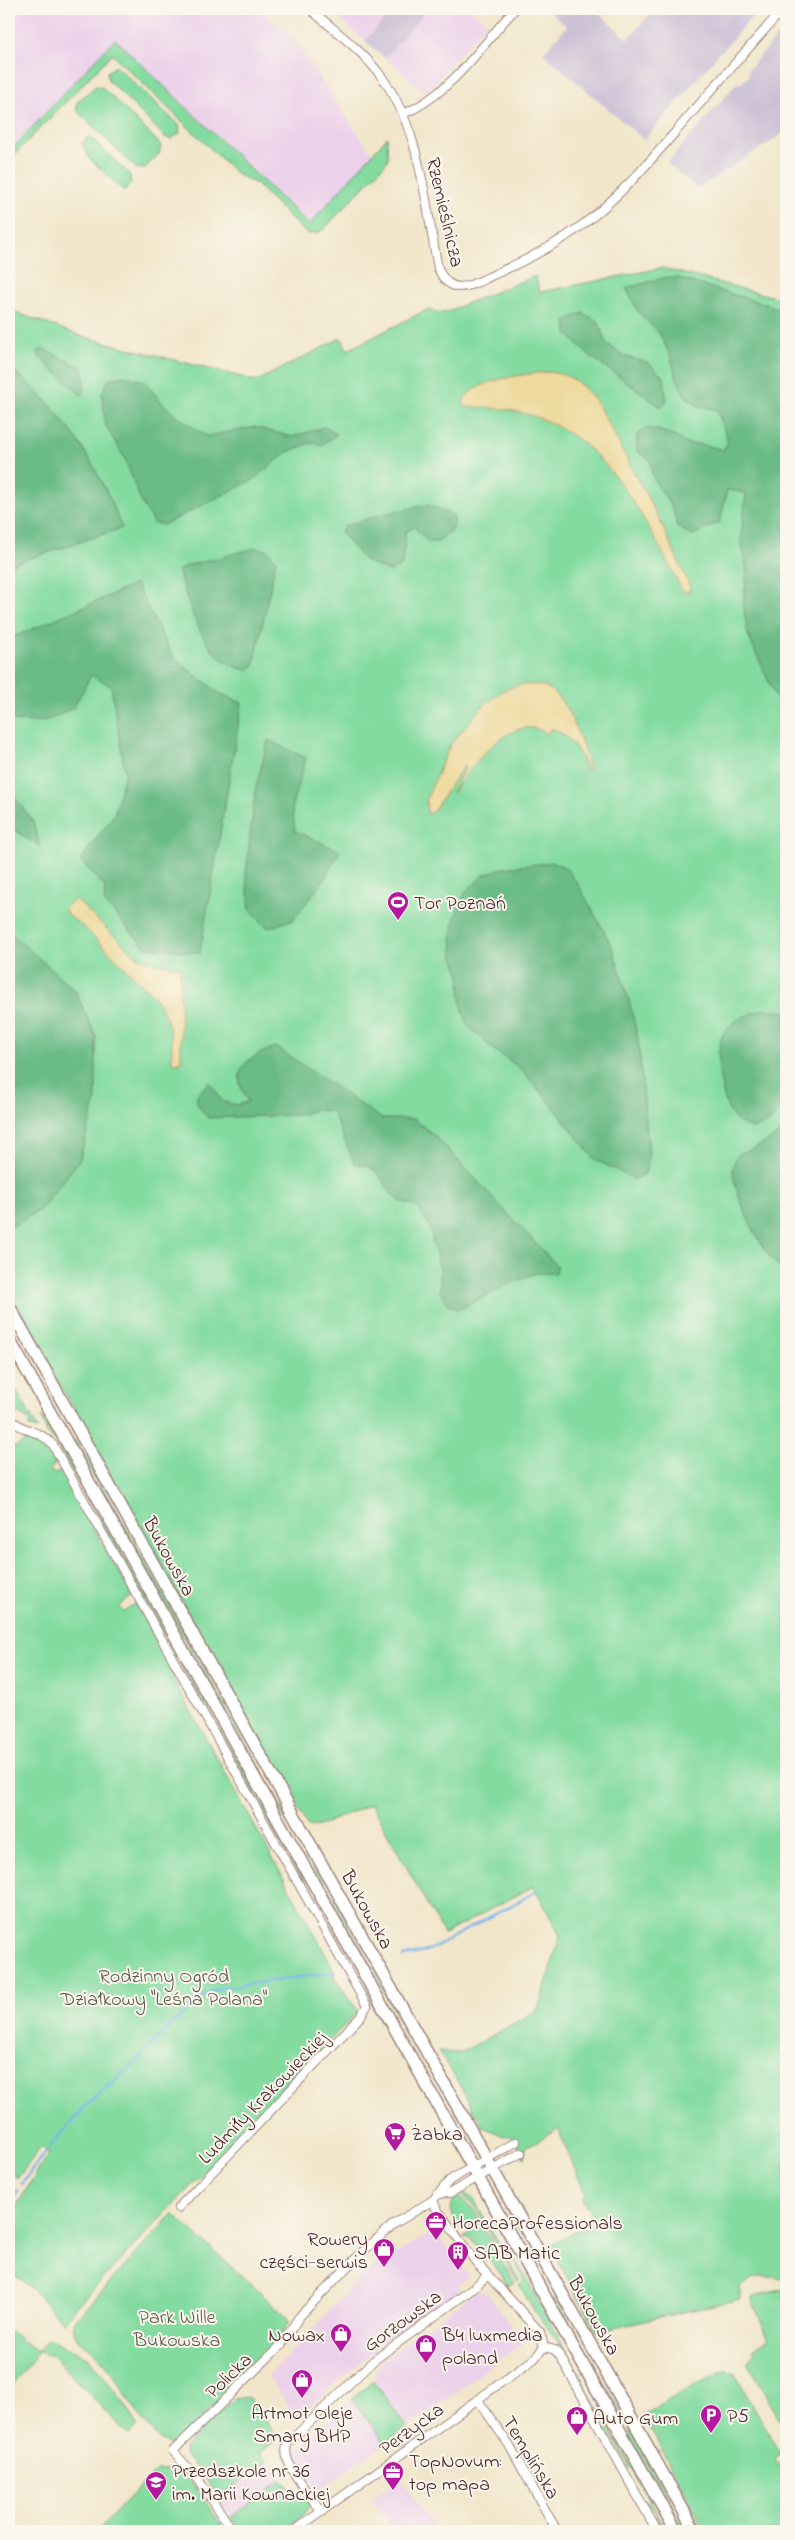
<svg xmlns="http://www.w3.org/2000/svg" width="795" height="2540" viewBox="0 0 795 2540" font-family="'Indie Flower',sans-serif">
	<style>
		.built { fill: #ecd1ea }
		.industrial { fill: #cbbfd5 }
		.green { fill: #83dba0; stroke: #667d66 }
		.forest { fill: #6abb86; stroke: #5a6d58 }
		.sand { fill: #eeda9e; stroke: #9c7c64 }
		.lines { fill: none; stroke-linecap: round; stroke-linejoin: round }
		.stream { stroke: #77b3e9; stroke-width: 2.5 }
		.street-casing { stroke: #9e827a; stroke-width: 10 }
		.secondary-casing { stroke: #9e827a; stroke-width: 14 }
		.street { stroke: #fff; stroke-width: 8 }
		.secondary { stroke: #fff; stroke-width: 11 }
		.labels { text-anchor: middle; stroke-width: 4; stroke-linejoin: round; paint-order: stroke }
		.street-label { font-size: 20px; fill: #4a1f2b; stroke: #fbf7ec }
		.poi-label { font-size: 20px; fill: #4a1f2b; stroke: #fbf7ec; text-anchor: start }
		.park-label { font-size: 20px; fill: #5b574e; stroke: #fbf7ec }
	</style>
	<rect width="100%" height="100%" fill="#fbf7ec"/>
	<filter id="ink" filterUnits="userSpaceOnUse"><feTurbulence type="fractalNoise" baseFrequency=".02" numOctaves="2"/><feDisplacementMap in="SourceGraphic" scale="10" xChannelSelector="R" yChannelSelector="G"/><feConvolveMatrix kernelMatrix="1 2 1 2 8 2 1 2 1" color-interpolation-filters="sRGB"/></filter>
	<filter id="wash" filterUnits="userSpaceOnUse"><feTurbulence type="fractalNoise" baseFrequency=".0096" numOctaves="4" result="noise"/><feDisplacementMap in="SourceGraphic" scale="20" xChannelSelector="R" yChannelSelector="G"/><feGaussianBlur stdDeviation="1.12" result="paint"/><feColorMatrix in="noise" values="0 0 0 0 0 0 0 0 0 0 0 0 0 0 0 0 0 1.4 0 .05"/><feComposite in="paint" operator="in"/></filter>
	<g filter="url(#wash)">
		<rect width="100%" height="100%" fill="#f1e6ca"/>
		<path class="built" d="M9 9H261L290 34 372 154 310 225 115 39 9 152Z
			M329 9H393L365 41Z
			M427 9H470L487 23 426 93 385 58Z
			M435 2231 469 2277 460 2284 459 2292 360 2362 298 2418 268 2377 368 2269Z
			M478 2290 486 2292 523 2343 407 2427 373 2381 380 2362Z
			M352 2399 385 2443 318 2491 295 2458 296 2451Z
			M268 2462 281 2480 231 2517 218 2498Z
			M399 2479 438 2531H395L371 2499Z"/>
		<path class="industrial" d="M393 9H427L385 58 365 41Z
			M547 9H594L628 39 653 11 656 13 659 9H759L723 50 719 52 712 62 644 140 543 53 567 26Z
			M786 26V132L697 189 667 163 736 84 742 83 749 75 748 70Z"/>
		<path class="green" d="M115 39 309 225 387 137 388 158 385 164 324 229 318 233 307 234 255 183 238 175 112 54 9 160V152Z
			M116 66 179 125 180 133 171 139 165 137 108 80 107 72Z
			M96 86 102 87 161 145 159 154 145 168 137 169 77 111V102Z
			M89 136 130 175 131 183 124 191 89 158 82 143Z
			M662 268 786 300V2280C768 2276 753 2273 740 2288V2299L597 2332 550 2246 595 2221 582 2198 585 2193 558 2129 526 2147 524 2158 512 2135 504 2136 483 2127 451 2070 438 2052 460 2053 538 2010 560 1936 534 1886 444 1934 371 1804 319 1826 312 1827 307 1825 12 1299 17 1297 9 1282V565L122 528 24 379 9 367V310L84 337 257 381 341 338 348 350 422 312 428 310 443 313 535 276 540 292Z
			M9 1377 38 1429 29 1427 30 1420 17 1413 12 1417 10 1414 15 1411 9 1399Z
			M41 1417 54 1432 385 2023 403 2061 56 1443 47 1433Z
			M9 1439 14 1448 28 1440 48 1446 56 1460 54 1466 50 1468 53 1474 61 1470 132 1596 119 1607 124 1612 136 1603 173 1671 174 1681 332 1965 335 1978 358 2011 73 2310 64 2323 30 2287 9 2271V2218L49 2153 41 2147 17 2179 9 2165Z
			M75 1440 88 1459 291 1824H288L73 1441Z
			M307 1857H311L411 2036 409 2038Z
			M463 2193 474 2199 519 2280 517 2281 475 2207 461 2194Z
			M457 2196 473 2209 514 2283 506 2286 503 2276 470 2238 464 2237 473 2229 469 2224 461 2229C453 2218 446 2208 457 2196Z
			M173 2214 286 2316 288 2322 281 2336 181 2440 168 2445C135 2423 123 2379 95 2352 90 2347 81 2344 77 2338 73 2332 73 2327 75 2320Z
			M513 2257 518 2264 668 2531H666L652 2507 646 2503 648 2499 632 2470 627 2469V2463L612 2434 607 2433V2427L591 2398 587 2397 562 2346 535 2313 519 2284 524 2281Z
			M786 2289V2432L748 2362 754 2352 752 2349 769 2339 752 2300 753 2296Z
			M556 2298 622 2413 619 2417 553 2299Z
			M9 2330 37 2352 49 2338 89 2358 123 2401 138 2426 128 2435 53 2356 38 2352 9 2390Z
			M727 2370 735 2374 780 2452 779 2456 775 2460 783 2473 786 2471V2531H705L643 2415 695 2385Z
			M373 2381 407 2427 385 2443 352 2399Z
			M249 2397 278 2437 261 2452 268 2462 218 2498 203 2474 185 2456 183 2448 234 2399Z
			M630 2427 688 2531H683L630 2438Z
			M177 2468 196 2489 226 2531H97L156 2471Z
			M281 2480 300 2499 306 2495 311 2504 303 2516 281 2531H242L231 2517Z"/>
		<path class="forest" d="M667 277 678 278 786 310V704L776 698 748 635 743 604 747 571 741 540 746 493 727 490 720 522 692 536 677 527C675 520 674 510 670 504 660 489 650 480 651 461L637 451V435L644 428C660 430 674 434 686 444H700L724 450 728 441 717 410 699 406 686 397 676 377 671 357 659 333 639 313 626 288Z
			M583 313 598 321 606 343 624 356 649 363 664 378 667 401 661 407 586 353 567 333 566 320Z
			M43 349 83 368 85 389 81 395 40 358 38 351Z
			M9 367C64 410 97 463 122 528L9 565Z
			M125 376 146 382C161 406 182 421 207 436L255 427 292 437 324 427 337 434 322 445 310 443 287 452 253 480 163 525 153 523 141 501 125 459 105 424 102 394 109 379Z
			M424 505 438 508 454 516V527L438 542H428L414 527 405 532V545L401 566 390 572 365 561 341 533 344 526 379 515Z
			M256 548 267 550 276 560 254 665 247 670C203 664 190 606 178 571L185 566Z
			M136 584 173 657 219 693 242 703 200 953 145 947 104 902 105 887 80 860 114 815 125 773 111 686 91 675 74 707 56 717 38 722 9 721V639Z
			M268 740 306 758 292 805 295 831 340 851 324 880 293 920 268 928 250 909 246 874 255 792Z
			M9 785 15 798 33 821 40 846 9 827Z
			M554 862 566 868 578 884 612 946 630 1004 638 1039 649 1152 645 1174 634 1179 594 1159 552 1105 521 1069 493 1049 468 1026 461 1004 460 975 453 954 452 933 455 917 466 891 484 875 502 868Z
			M9 932 75 990 96 1037V1100L79 1161 40 1210 9 1229Z
			M766 1009 786 1012V1104L770 1122 753 1129C748 1126 740 1124 736 1120 721 1107 714 1054 722 1036 730 1019 750 1014 766 1009Z
			M276 1047 382 1119H414L436 1137 557 1266 556 1273C548 1275 541 1271 534 1274 506 1283 483 1299 457 1310L446 1302 440 1292V1269L428 1223 416 1206C410 1204 402 1203 397 1199 381 1183 381 1166 354 1163L332 1111 315 1110 301 1115 208 1118 197 1104V1095L209 1082 223 1102 238 1105 248 1101C246 1097 243 1092 241 1087 233 1064 258 1053 276 1047Z
			M786 1127V1271C765 1264 732 1191 733 1169 733 1164 736 1158 738 1154 757 1148 772 1141 786 1127Z"/>
		<path class="sand" d="M546 372C570 373 581 383 596 401L660 521 690 587 688 593 682 590C632 495 592 405 469 407L463 405C464 380 528 374 546 372Z
			M519 685C527 685 538 684 546 687 568 697 585 749 589 771H587C580 751 571 736 551 728L548 734C512 708 470 769 452 793L466 766 462 768 432 813H427L426 800 450 745 483 706 502 691Z
			M75 899 136 956 154 963 180 967 181 1062 175 1063 172 1060C173 1034 168 1015 153 995L88 931 66 913 65 908Z"/>
		<g class="lines">
			<path class="stream" d="M403 1957 427 1951 536 1892
				M49 2147 88 2104 132 2065 195 2001 208 1993 222 1988 335 1972
				M22 2184 45 2152
				M9 2205 18 2190"/>
		</g>
	</g>
	<g filter="url(#ink)">
		<g class="lines">
			<g class="street-casing">
				<path id="street" d="M310 9C333 29 359 48 378 72 421 126 425 203 438 268 451 299 472 285 495 274 525 261 554 246 581 226 623 195 656 154 690 115 721 79 752 44 783 9
					M403 114C450 95 481 46 515 9
					M9 1331 19 1325
					M9 1418C22 1432 41 1430 53 1445L367 2006 360 2017 178 2208
					M516 2142 450 2180 433 2200 436 2208 475 2261 540 2332 544 2347
					M437 2194 450 2193 521 2153
					M544 2347 555 2350 560 2356 657 2531
					M478 2400 509 2445 557 2531
					M322 2512C311 2496 278 2461 288 2443L373 2361 471 2290 488 2275
					M233 2531 198 2479 173 2451 281 2345 299 2317 360 2254 394 2224 433 2200
					M294 2531 534 2359 544 2347"/>
			</g>
			<g class="secondary-casing">
				<path id="secondary" d="M9 1306 695 2531
					M9 1339 676 2531"/>
			</g>
			<use href="#street" class="street"/>
			<use href="#secondary" class="secondary"/>
		</g>
	</g>
	<defs>
		<g id="stadium-pin" transform="scale(1.125)"><path d="M0 17L-7.5 6A9.5 9.5 0 1 1 7.5 6Z" fill="#b5179e" stroke="#fbf7ec"/><path d="M0-5a6.5 5 0 1 0 0 10a6.5 5 0 1 0 0-10ZM-3.5-1.8h7v3.6h-7Z" fill="#fff"/></g>
		<g id="supermarket-pin" transform="scale(1.125)"><path d="M0 17L-7.5 6A9.5 9.5 0 1 1 7.5 6Z" fill="#b5179e" stroke="#fbf7ec"/><path d="M-6-5.5h2.5l.6 2H6L4.5 2H-2.5L-4.4-4H-6ZM-1.5 3.2a1.3 1.3 0 1 0 .1 0ZM3 3.2a1.3 1.3 0 1 0 .1 0Z" fill="#fff"/></g>
		<g id="office-pin" transform="scale(1.125)"><path d="M0 17L-7.5 6A9.5 9.5 0 1 1 7.5 6Z" fill="#b5179e" stroke="#fbf7ec"/><path d="M-6-3h4V-5.5h4V-3h4V5H-6ZM-1-4.5V-3h2v-1.5ZM-6 0V1H6V0Z" fill="#fff"/></g>
		<g id="shop-pin" transform="scale(1.125)"><path d="M0 17L-7.5 6A9.5 9.5 0 1 1 7.5 6Z" fill="#b5179e" stroke="#fbf7ec"/><path d="M-5-2.5h2.3a2.7 3.5 0 0 1 5.4 0H5L5.5 6h-11ZM-1.5-2.5h3a1.5 2.3 0 0 0-3 0Z" fill="#fff"/></g>
		<g id="building-pin" transform="scale(1.125)"><path d="M0 17L-7.5 6A9.5 9.5 0 1 1 7.5 6Z" fill="#b5179e" stroke="#fbf7ec"/><path d="M-4-6H4V6H1V3H-1V6H-4ZM-2.5-4.3h1.7v1.8h-1.7ZM.8-4.3h1.7v1.8H.8ZM-2.5-1h1.7V.8h-1.7ZM.8-1h1.7V.8H.8Z" fill="#fff"/></g>
		<g id="parking-pin" transform="scale(1.125)"><path d="M0 17L-7.5 6A9.5 9.5 0 1 1 7.5 6Z" fill="#b5179e" stroke="#fbf7ec"/><path d="M-3.5-5.5H1a3.5 3.5 0 0 1 0 7H-1V5.5H-3.5ZM-1-3.4V-.6H.8a1.4 1.4 0 0 0 0-2.8Z" fill="#fff"/></g>
		<g id="school-pin" transform="scale(1.125)"><path d="M0 17L-7.5 6A9.5 9.5 0 1 1 7.5 6Z" fill="#b5179e" stroke="#fbf7ec"/><path d="M0-5L7-2L0 1L-7-2ZM-4 1L0 2.5L4 1V4Q0 6-4 4Z" fill="#fff"/></g>
	</defs>
	<g fill-rule="evenodd">
		<use href="#stadium-pin" x="398" y="902"/>
		<use href="#supermarket-pin" x="395" y="2133"/>
		<use href="#office-pin" x="436" y="2222"/>
		<use href="#shop-pin" x="384" y="2249"/>
		<use href="#building-pin" x="458" y="2252"/>
		<use href="#shop-pin" x="341" y="2334"/>
		<use href="#shop-pin" x="426" y="2345"/>
		<use href="#shop-pin" x="302" y="2380"/>
		<use href="#parking-pin" x="711" y="2415"/>
		<use href="#shop-pin" x="577" y="2417"/>
		<use href="#office-pin" x="393" y="2472"/>
		<use href="#school-pin" x="156" y="2482"/>
	</g>
	<g class="labels">
		<g class="street-label">
			<text transform="translate(446 212) rotate(77)" y="7">Rzemieślnicza</text>
			<text transform="translate(170 1556) rotate(61)" y="7">Bukowska</text>
			<text transform="translate(368 1909) rotate(61)" y="7">Bukowska</text>
			<text transform="translate(262 2097) rotate(-46)" y="7">Ludmiły Krakowieckiej</text>
			<text transform="translate(595 2315) rotate(61)" y="7">Bukowska</text>
			<text transform="translate(402 2320) rotate(-36)" y="7">Gorzowska</text>
			<text transform="translate(228 2375) rotate(-44)" y="7">Policka</text>
			<text transform="translate(411 2428) rotate(-36)" y="7">Perzycka</text>
			<text transform="translate(532 2457) rotate(59)" y="7">Templińska</text>
		</g>
		<g class="poi-label">
			<text x="414" y="909">Tor Poznań</text>
			<text x="411" y="2140">Żabka</text>
			<text x="452" y="2229">HorecaProfessionals</text>
			<text x="368" y="2245" text-anchor="end">Rowery<tspan x="368" dy="23">części-serwis</tspan></text>
			<text x="474" y="2259">SAB Matic</text>
			<text x="325" y="2341" text-anchor="end">Nowax</text>
			<text x="442" y="2341">B4 luxmedia<tspan x="442" dy="23">poland</tspan></text>
			<text x="302" y="2419" text-anchor="middle">Artmot Oleje<tspan x="302" dy="23">Smary BHP</tspan></text>
			<text x="727" y="2422">P5</text>
			<text x="593" y="2424">Auto Gum</text>
			<text x="409" y="2467">TopNovum:<tspan x="409" dy="23">top mapa</tspan></text>
			<text x="172" y="2477">Przedszkole nr 36<tspan x="172" dy="23">im. Marii Kownackiej</tspan></text>
		</g>
		<g class="park-label">
			<text x="164" y="1982">Rodzinny Ogród<tspan x="164" dy="23">Działkowy "Leśna Polana"</tspan></text>
			<text x="177" y="2323">Park Wille<tspan x="177" dy="23">Bukowska</tspan></text>
		</g>
	</g>
	<rect width="795" height="2540" fill="none" stroke="#fbf7ec" stroke-width="30"/>
</svg>
